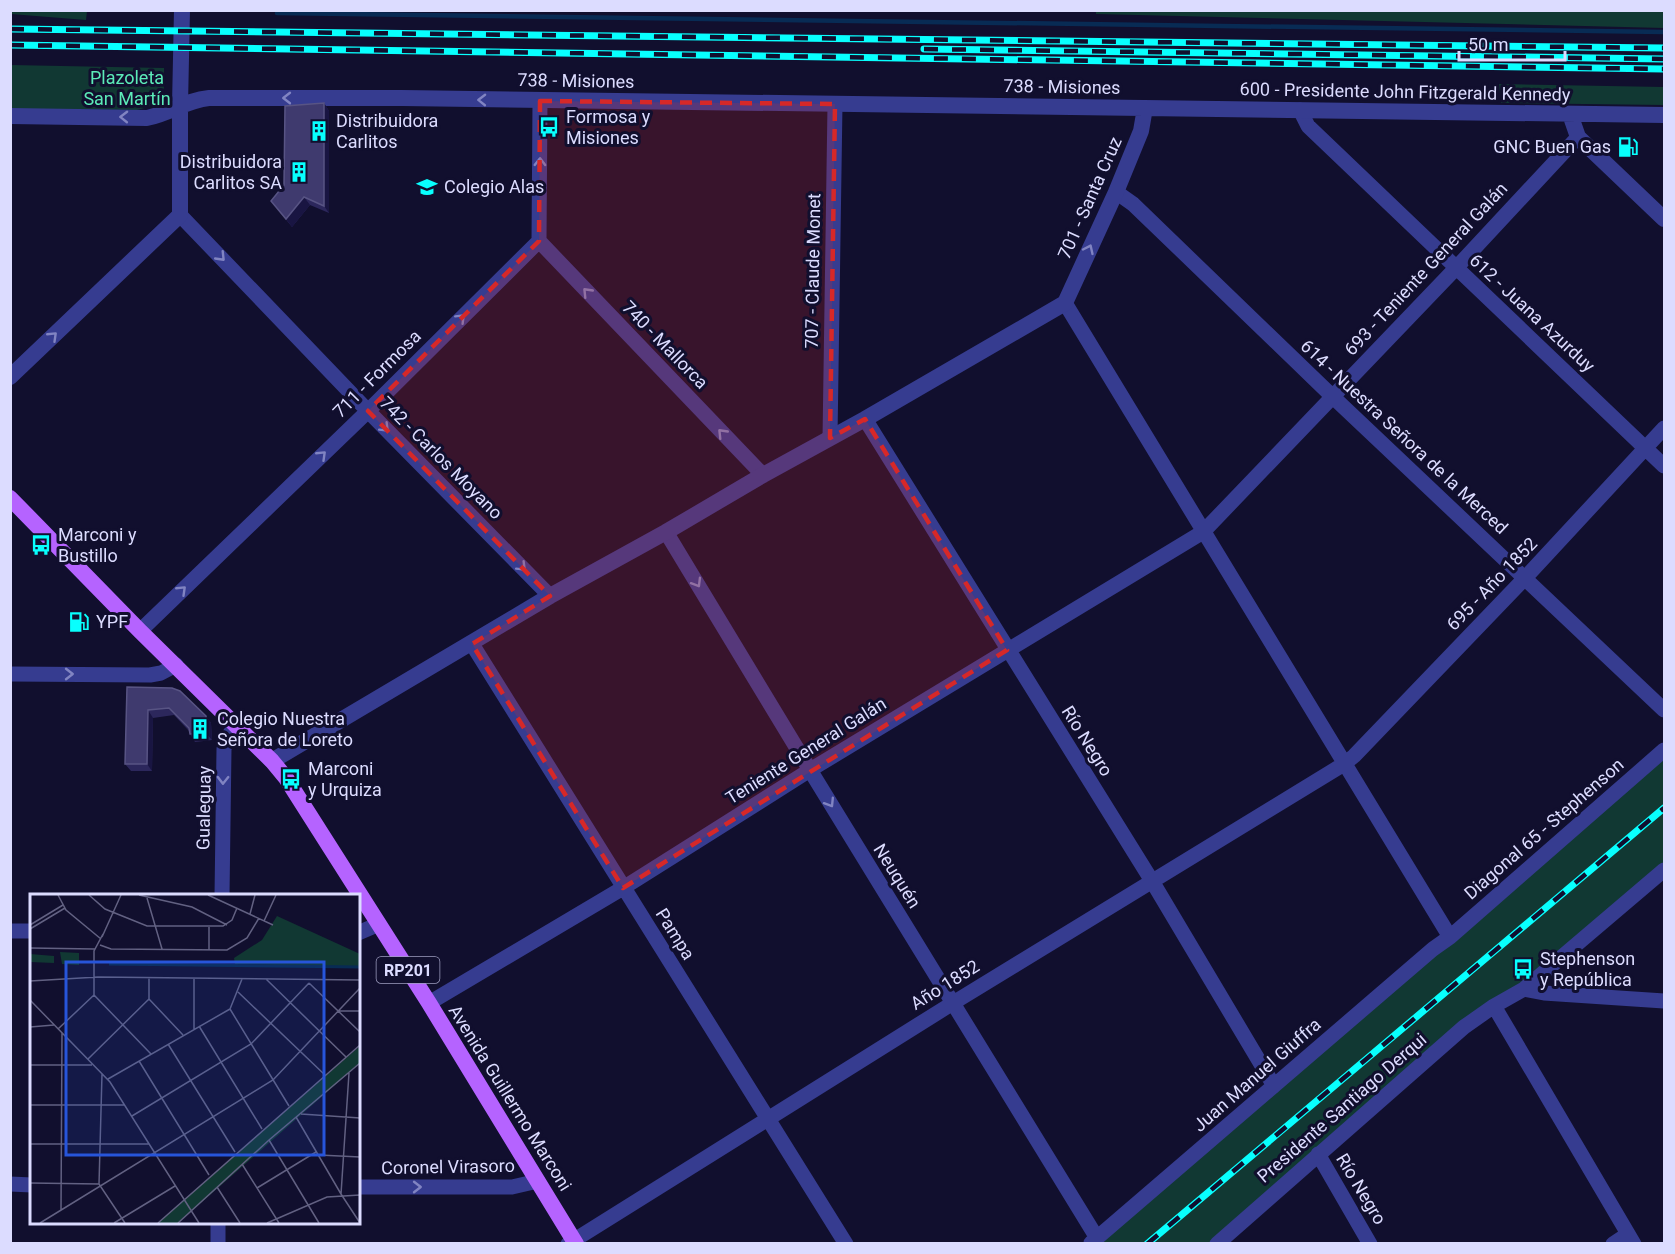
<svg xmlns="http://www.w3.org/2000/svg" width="1675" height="1254" viewBox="0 0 1675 1254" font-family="Roboto,sans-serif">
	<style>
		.green { fill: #113833 }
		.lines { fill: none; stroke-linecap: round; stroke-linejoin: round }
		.stream { stroke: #082b54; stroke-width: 4.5 }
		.minor { stroke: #363c90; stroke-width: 15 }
		.tertiary { stroke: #363c90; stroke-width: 16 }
		.primary { stroke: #b563ff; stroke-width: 16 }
		.rail-casing { stroke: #08fffe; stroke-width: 7 }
		.rail { stroke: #110f2e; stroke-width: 4.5; stroke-dasharray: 14; stroke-linecap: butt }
		.wall { fill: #2c275c }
		.shaded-wall { fill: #191542 }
		.building { fill: #3f3a6e; stroke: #585484; stroke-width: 1.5 }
		.oneway { stroke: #8184c2 }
		.marked { fill: #d62828; fill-opacity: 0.2; stroke: #d62828; stroke-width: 4.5; stroke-dasharray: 12 8; stroke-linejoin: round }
		.labels { text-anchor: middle; stroke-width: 6; stroke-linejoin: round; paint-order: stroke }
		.shield { fill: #110f2e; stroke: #9f9ec0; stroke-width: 1.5 }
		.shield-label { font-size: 16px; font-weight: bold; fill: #dcdcff }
		.park-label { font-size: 18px; fill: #5cebb8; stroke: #110f2e }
		.street-label { font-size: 18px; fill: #dcdcff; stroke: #110f2e }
		.poi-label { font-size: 18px; fill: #dcdcff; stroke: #110f2e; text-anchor: start }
		.inset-river { fill: none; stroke: #082b54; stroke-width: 3 }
		.inset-road { fill: none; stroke: #626182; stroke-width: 1.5 }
		.view { fill: #2755da; fill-opacity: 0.15; stroke: #2755da; stroke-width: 3 }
		.inset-edge { fill: none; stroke: #dcdcff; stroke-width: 3 }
	</style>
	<rect width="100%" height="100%" fill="#110f2e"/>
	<path class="green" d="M1664 10V28L1096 14V11Z
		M10 11H87L86 20 11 14Z
		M11 65 164 68C164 98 167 102 137 110L11 109Z
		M1499 84 1664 87V105L1501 103Z
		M1664 750V870L1494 1006 1217 1243 1090 1244Z"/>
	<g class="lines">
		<path class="stream" d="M277 13 1664 32"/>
		<path class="minor" d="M1300 110 1308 126 1664 466
			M1116 192 1133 204 1332 396 1664 710
			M180 215 368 411 550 596
			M539 241 763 475
			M1065 303 1450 937
			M865 419 1152 881 1274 1086
			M830 438 835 104
			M666 532 810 770 1097 1238
			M140 631 368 411 539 241 540 101
			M472 644 846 1244
			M10 674 150 675 161 673 176 665
			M222 896 224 749 227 738 236 725
			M10 931H32
			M358 933 379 924
			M1524 989 1544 993 1664 1001
			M429 1003 623 888 810 770 1203 532 1456 268 1578 137
			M1494 1006 1634 1244
			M1318 1154 1370 1244
			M10 1184 32 1185
			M358 1187H512L538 1181
			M1091 1243 1433 949 1450 937 1664 750
			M218 1244V1222
			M568 1244 953 1003 1344 764 1354 756 1525 578 1664 428
			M1217 1244 1464 1027 1494 1006 1524 989 1664 870
			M1613 1244 1628 1234"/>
		<path class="tertiary" d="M1570 114 1578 137 1664 219
			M10 116 147 118C169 114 186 100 209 98H402L1664 115
			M10 377 180 215V105L182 10
			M272 761 550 596 666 532 763 475 865 419 1065 303 1116 192 1141 131 1145 108"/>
		<path class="primary" d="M10 498 140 631 272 761 286 778 429 1003 576 1244"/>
		<g class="rail-casing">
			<path id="rail" d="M10 29 1664 48
				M10 45 1664 69
				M924 49 1664 59
				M1147 1244 1664 808"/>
		</g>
		<use href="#rail" class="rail"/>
	</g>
	<path class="wall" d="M324 103 329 111V213L310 205 292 227 271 201 284 185Z
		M127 687 206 716 211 723 212 740 195 742 190 734 189 731 174 715 153 718 152 771H131L125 764Z"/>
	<path class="shaded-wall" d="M324 103 329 111V213L324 206Z
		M304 197 310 205 292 227 286 219Z
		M148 710 153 718 152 771 147 764Z
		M206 716 211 723 212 740 206 733Z"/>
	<path class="building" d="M324 103V206L304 197 286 219 271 201 284 185 285 106Z
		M127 687 172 688 180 691 206 716V733L190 734 189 728 169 708 148 710 147 764H125Z"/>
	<defs><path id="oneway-chevron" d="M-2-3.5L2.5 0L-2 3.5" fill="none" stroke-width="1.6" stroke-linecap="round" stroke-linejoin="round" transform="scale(1.5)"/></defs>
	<g class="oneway">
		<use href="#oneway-chevron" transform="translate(287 98) rotate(-180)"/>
		<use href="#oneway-chevron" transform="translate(482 100) rotate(-179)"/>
		<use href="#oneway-chevron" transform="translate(124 117) rotate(-179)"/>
		<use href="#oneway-chevron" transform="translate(540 162) rotate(-89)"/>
		<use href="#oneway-chevron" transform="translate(1089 249) rotate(-65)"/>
		<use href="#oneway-chevron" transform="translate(221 257) rotate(46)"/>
		<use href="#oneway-chevron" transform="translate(587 292) rotate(-134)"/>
		<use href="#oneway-chevron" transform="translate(461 318) rotate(-45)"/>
		<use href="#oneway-chevron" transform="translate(53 336) rotate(-44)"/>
		<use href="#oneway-chevron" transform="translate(385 428) rotate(45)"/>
		<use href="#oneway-chevron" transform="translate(722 433) rotate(-134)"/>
		<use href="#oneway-chevron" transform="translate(322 455) rotate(-44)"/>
		<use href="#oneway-chevron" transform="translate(522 567) rotate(45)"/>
		<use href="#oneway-chevron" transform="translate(697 583) rotate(59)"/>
		<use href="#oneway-chevron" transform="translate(182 590) rotate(-44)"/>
		<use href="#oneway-chevron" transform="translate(69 674)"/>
		<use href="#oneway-chevron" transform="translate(223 780) rotate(91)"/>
		<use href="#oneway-chevron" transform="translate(830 803) rotate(58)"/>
		<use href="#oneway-chevron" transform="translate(417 1187)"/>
	</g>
	<path class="marked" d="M540 101 835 104 830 438 865 419 1007 650 623 888 472 644 550 596 368 411 539 241Z"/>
	<defs>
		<g id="bus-bare" transform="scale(1.62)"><path d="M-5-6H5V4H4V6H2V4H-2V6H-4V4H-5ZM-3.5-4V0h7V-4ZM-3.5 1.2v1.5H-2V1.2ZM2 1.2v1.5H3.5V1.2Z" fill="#08fffe" stroke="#110f2e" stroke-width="2.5" paint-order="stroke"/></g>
		<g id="building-bare" transform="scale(1.62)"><path d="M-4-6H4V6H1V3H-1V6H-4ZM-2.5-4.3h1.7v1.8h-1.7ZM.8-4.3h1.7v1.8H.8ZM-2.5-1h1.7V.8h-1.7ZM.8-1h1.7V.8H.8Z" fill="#08fffe" stroke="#110f2e" stroke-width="2.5" paint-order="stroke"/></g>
		<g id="fuel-bare" transform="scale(1.62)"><path d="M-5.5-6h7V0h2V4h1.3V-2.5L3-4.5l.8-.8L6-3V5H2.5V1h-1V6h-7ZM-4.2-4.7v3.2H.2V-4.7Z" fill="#08fffe" stroke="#110f2e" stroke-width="2.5" paint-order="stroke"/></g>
		<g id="school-bare" transform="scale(1.62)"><path d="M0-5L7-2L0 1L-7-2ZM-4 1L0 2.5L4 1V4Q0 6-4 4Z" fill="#08fffe" stroke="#110f2e" stroke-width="2.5" paint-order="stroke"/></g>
	</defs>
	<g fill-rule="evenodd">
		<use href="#bus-bare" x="549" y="127"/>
		<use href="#building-bare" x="319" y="131"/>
		<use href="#fuel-bare" x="1628" y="147"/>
		<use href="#building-bare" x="299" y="172"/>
		<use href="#school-bare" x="427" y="187"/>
		<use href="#bus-bare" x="41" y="545"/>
		<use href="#fuel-bare" x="79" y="622"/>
		<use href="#building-bare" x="200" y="729"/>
		<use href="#bus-bare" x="291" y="779"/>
		<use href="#bus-bare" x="1523" y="969"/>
	</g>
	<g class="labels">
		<rect class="shield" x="376.5" y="957" width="63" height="26" rx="4.5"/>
		<g class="shield-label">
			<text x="408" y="976">RP201</text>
		</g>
		<g class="park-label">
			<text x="127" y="84">Plazoleta<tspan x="127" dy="21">San Martín</tspan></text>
		</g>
		<g class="street-label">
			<text transform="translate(576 81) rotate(1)" y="6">738 - Misiones</text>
			<text transform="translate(1062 87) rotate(1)" y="6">738 - Misiones</text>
			<text transform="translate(1405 92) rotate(1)" y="6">600 - Presidente John Fitzgerald Kennedy</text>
			<text transform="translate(1090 198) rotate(-66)" y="6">701 - Santa Cruz</text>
			<text transform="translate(1426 269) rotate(-47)" y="6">693 - Teniente General Galán</text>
			<text transform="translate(813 271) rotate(-89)" y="6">707 - Claude Monet</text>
			<text transform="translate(1532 313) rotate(43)" y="6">612 - Juana Azurduy</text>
			<text transform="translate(665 345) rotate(46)" y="6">740 - Mallorca</text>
			<text transform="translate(377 374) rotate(-45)" y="6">711 - Formosa</text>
			<text transform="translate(1404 437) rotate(43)" y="6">614 - Nuestra Señora de la Merced</text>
			<text transform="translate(441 458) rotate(45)" y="6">742 - Carlos Moyano</text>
			<text transform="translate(1492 584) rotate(-46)" y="6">695 - Año 1852</text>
			<text transform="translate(1087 741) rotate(58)" y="6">Río Negro</text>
			<text transform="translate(806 751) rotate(-32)" y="6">Teniente General Galán</text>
			<text transform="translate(204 808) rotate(-89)" y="6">Gualeguay</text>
			<text transform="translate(1544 829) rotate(-41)" y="6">Diagonal 65 - Stephenson</text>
			<text transform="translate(897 876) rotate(58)" y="6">Neuquén</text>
			<text transform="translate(675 934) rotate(58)" y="6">Pampa</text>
			<text transform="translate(945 985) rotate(-32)" y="6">Año 1852</text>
			<text transform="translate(1257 1075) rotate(-41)" y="6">Juan Manuel Giuffra</text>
			<text transform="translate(510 1098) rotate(58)" y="6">Avenida Guillermo Marconi</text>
			<text transform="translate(1342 1108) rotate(-41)" y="6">Presidente Santiago Derqui</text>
			<text transform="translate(448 1167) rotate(-1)" y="6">Coronel Virasoro</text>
			<text transform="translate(1361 1189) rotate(59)" y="6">Río Negro</text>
		</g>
		<g class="poi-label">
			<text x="566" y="123">Formosa y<tspan x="566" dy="21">Misiones</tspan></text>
			<text x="336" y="127">Distribuidora<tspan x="336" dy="21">Carlitos</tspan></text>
			<text x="1611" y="153" text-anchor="end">GNC Buen Gas</text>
			<text x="282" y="168" text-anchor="end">Distribuidora<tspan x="282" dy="21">Carlitos SA</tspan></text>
			<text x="444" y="193">Colegio Alas</text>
			<text x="58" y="541">Marconi y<tspan x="58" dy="21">Bustillo</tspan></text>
			<text x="96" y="628">YPF</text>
			<text x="217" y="725">Colegio Nuestra<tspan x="217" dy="21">Señora de Loreto</tspan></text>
			<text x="308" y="775">Marconi<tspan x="308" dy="21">y Urquiza</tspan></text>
			<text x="1540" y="965">Stephenson<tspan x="1540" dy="21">y República</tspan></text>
		</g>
	</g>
	<g transform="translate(30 894)">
		<rect width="330" height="330" fill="#110f2e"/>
		<path d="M247 22 330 60V73L205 70 204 64 232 46ZM30 58 49 59V71L32 70ZM0 60 24 62V69L0 68ZM330 152V169L148 329H128Z" fill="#113833"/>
		<path class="inset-river" d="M79 70 330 73"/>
		<path class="inset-road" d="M28 1 36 16 71 45M59 1 75 15 117 32H193L202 26 207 14M109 1 162 13 197 31M178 1 243 31M117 4 132 55M220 20 225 1M234 27 246 1M0 31 33 11M179 33V56M0 35 35 14M72 43 91 1M70 51 81 55 197 56 217 44 229 24M0 54 65 55M236 85 316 163M0 87 68 83 330 86M279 89 330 138M208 98 295 181M64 101 121 160M119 105 153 141M0 106 80 188 169 329M200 115 259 212M200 115 212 85M309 117H330M169 132 232 235M0 133 24 131M28 135 64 101V57L73 40M164 135V84M138 150 205 258M58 165 119 105V84M109 167 179 281M0 171H62M78 185 200 115M0 211H94M271 220 330 224M102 222 221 150 279 89M266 223 311 300M239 246 289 329M0 250H119M289 261 330 263M212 270 249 329M0 289 69 290 95 329M69 290 72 180M187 293 210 329M227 294 286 258M311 300 319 179M311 300 330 329M31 316 32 139M10 329 243 186 330 94M84 329 145 292M128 329 330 151M148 329 239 246 330 169M237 329 297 303 330 301"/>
		<path class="view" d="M36 68H294V261H36Z"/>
		<rect width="330" height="330" class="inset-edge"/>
	</g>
	<rect width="1675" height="1254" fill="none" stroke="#dcdcff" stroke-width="24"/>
	<path d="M1459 51v9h106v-9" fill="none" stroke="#dcdcff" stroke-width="3"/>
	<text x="1468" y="51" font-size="18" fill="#dcdcff" stroke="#110f2e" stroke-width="4.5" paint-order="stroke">50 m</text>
</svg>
